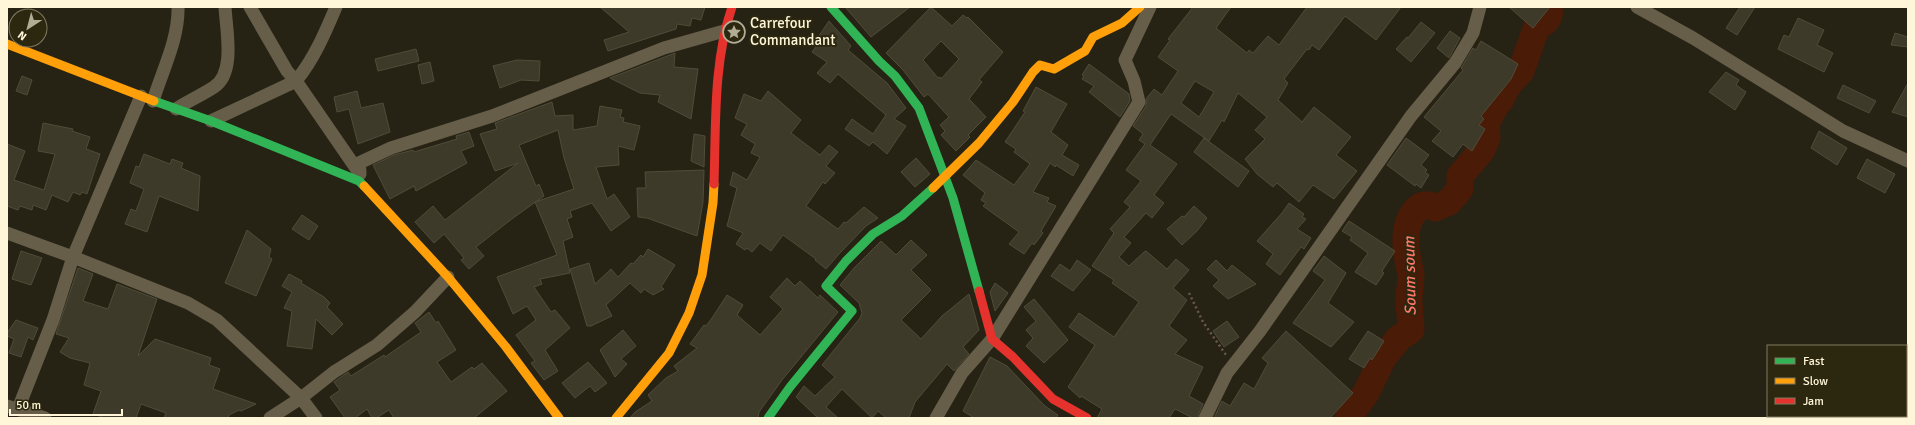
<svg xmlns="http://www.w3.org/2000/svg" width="1915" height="425" viewBox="0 0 1915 425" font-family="Signika,sans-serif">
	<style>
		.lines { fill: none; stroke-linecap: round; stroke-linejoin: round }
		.river { stroke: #4a1b07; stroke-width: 27 }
		.building { fill: #3d3a2a; stroke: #504c38; fill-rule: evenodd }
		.path { stroke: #6d5751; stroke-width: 2.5; stroke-dasharray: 2 3; stroke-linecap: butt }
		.street { stroke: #675e4a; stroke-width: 13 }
		.fast { stroke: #30b455; stroke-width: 9 }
		.slow { stroke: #ff9f0a; stroke-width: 9 }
		.jam { stroke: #e5322d; stroke-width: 9 }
		.labels { text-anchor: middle; stroke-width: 4; stroke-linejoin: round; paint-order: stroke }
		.poi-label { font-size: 15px; fill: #fff6da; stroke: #2c270f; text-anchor: start }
		.water-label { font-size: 16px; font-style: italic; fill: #ff7768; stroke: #2c270f }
	</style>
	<rect width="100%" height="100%" fill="#262315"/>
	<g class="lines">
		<path class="river" d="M1348 418 1366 393 1383 358 1399 338 1411 330C1411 319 1409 310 1409 300 1409 291 1411 283 1411 275 1411 270 1408 265 1408 260 1404 241 1404 215 1423 205H1429L1435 208 1449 202 1460 189V176L1482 150 1487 138 1486 124 1499 99 1500 101 1508 85 1521 71 1537 26 1545 22 1549 16 1550 7"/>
	</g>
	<path class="building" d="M600 7H705L701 20 692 18 690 26 677 24 676 29 608 51 604 40 629 32Z
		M845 7H910L871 37Z
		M931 7 952 26 963 15 967 18 968 17 1003 52 979 80 982 82 969 99 986 117 968 135 970 137 956 151 941 135 945 131 940 125 949 117 928 94 924 97 903 70 886 53ZM941 41 959 59 941 79 940 77 938 78 923 60Z
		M1193 7H1231L1216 28 1247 53 1249 50 1253 53 1268 36 1279 45 1307 7H1401L1376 40 1345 16 1319 50 1312 45 1309 50 1307 49 1284 79 1288 83 1278 100 1302 122 1314 107 1351 137 1336 155 1357 171 1334 199 1313 185 1299 202 1277 183 1273 187 1257 174 1245 159 1265 139 1255 130 1267 117 1238 93 1224 122 1222 120 1209 141 1171 114 1150 145 1177 164 1154 195 1164 203 1152 218 1146 213 1124 237 1131 243 1119 257 1129 266 1144 252 1146 251 1167 269 1176 259 1189 270 1173 288 1187 300 1169 326 1187 340 1175 354 1203 367 1189 396 1203 404 1197 418H1193L1175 409 1169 418H1097L1102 409 1081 396 1080 398 1068 387 1095 345 1069 327 1079 313 1114 337 1139 302 1112 283 1114 280 1092 266 1114 233 1110 229 1130 207 1124 202 1141 181 1126 170 1145 144 1139 140 1143 134 1133 126 1146 106V99L1154 89 1162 95 1178 71 1158 57 1170 40 1168 39ZM1195 81 1214 92 1199 117 1181 103Z
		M1509 7H1550L1533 28Z
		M1740 7H1755L1737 35 1726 28Z
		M1798 18 1824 30 1817 45 1833 53 1824 72 1778 49 1784 35 1789 37Z
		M829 21 851 46 848 50 887 83 906 108 894 119 906 126 887 154 873 142 869 146 845 129 852 119 873 134 886 115 838 74 830 83 817 73 827 62 812 52 817 45 814 43Z
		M1421 22 1435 33 1411 62 1396 49 1407 37 1408 38Z
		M1450 31 1460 38 1449 58 1437 48Z
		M1895 33 1908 37V47L1891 45Z
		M1481 41 1518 64 1511 79 1481 116 1484 119 1479 125 1485 129 1472 151 1463 144 1453 157 1432 141 1441 131 1424 117 1463 70 1461 68 1473 48 1476 50Z
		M416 49 419 61 378 71 375 59Z
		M675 53 674 67 698 69 691 119 658 102 660 95 640 93 610 78Z
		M517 60 540 61 539 81 521 80 500 88 493 66Z
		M430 62 434 81 422 84 418 65Z
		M1089 64 1129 94 1130 101 1120 117 1089 92 1094 86 1082 79 1084 76 1082 75Z
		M1726 72 1739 80 1736 85 1746 92 1735 110 1709 92Z
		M22 76 32 80 27 95 16 91Z
		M1908 83V117L1892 112Z
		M1843 85 1876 101 1869 113 1837 98Z
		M1036 87 1067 104 1051 132 1068 145 1062 155 1079 165 1073 176 1056 165 1055 167 1050 163 1033 192 1049 198 1047 202 1056 206 1041 231 1043 233 1034 245 1032 243 1024 254 1009 244 1019 232 983 206 986 203 981 200 985 193 963 175 976 160 1014 185 1030 164 1014 152 1016 149 1005 142 1025 112 1023 111Z
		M357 91 361 108 383 103 390 132 358 144 349 109 337 112 334 97Z
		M768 91 801 120 791 133 820 155 829 145 838 152 826 166 835 173 825 184 823 182 806 206 838 229 844 222 846 223 864 207 878 218 866 226 839 254 826 269 815 260 816 259 783 235 771 251 760 243 752 252 747 248 745 250 736 244 743 233 727 226 737 188 730 185 733 172 747 180 760 157 751 153 755 144 741 135 747 124 735 118 744 94 761 101Z
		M552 102 555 116 573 115V130L597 126 600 106 622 110 620 117 624 118 623 122 640 126 634 150 618 146 619 165 596 167 607 199 614 194 630 217 611 231 592 203 570 211 572 217 567 219 573 237 563 241 570 273 540 279 542 284 534 287 551 312 555 310 570 328 545 350 558 371 544 380 531 363 535 361 516 335 536 320 527 306 513 314 497 277 557 255 535 202 574 189 564 158 558 130 519 145 536 186 539 184 544 196 513 218 476 247 484 256 469 269 461 260 464 258 444 234 434 243 415 222 433 206 445 220 518 163 495 171 480 134 497 129 495 123Z
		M43 123 73 129 72 131 90 137 86 149 100 154 87 194 82 192 80 195 73 192 68 202 52 195 46 210 33 205 32 210 20 206 18 210 7 206V144L25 151 14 180 44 190 55 154 38 151Z
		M1819 131 1847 148 1837 165 1811 148Z
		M469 132 474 146 461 151 467 163 416 191 414 186 390 199 373 165 394 155 413 150 414 152 457 139 456 136Z
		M694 134 705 136 704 167 691 161Z
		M1204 138 1249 171 1238 187 1194 152Z
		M1406 138 1429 155 1421 165 1427 170 1425 172 1429 175 1421 188 1416 184 1415 186 1387 165Z
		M144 154 170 164 172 159 183 163 181 168 200 176 198 211 159 196 147 232 125 224 131 209 136 211 144 189 130 183 136 166 139 167Z
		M916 158 930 174 915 187 901 172Z
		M1867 159 1895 174 1885 193 1857 178Z
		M704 170 703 202 697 236 647 218 638 217 637 188H646L645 172Z
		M1289 203 1304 214 1302 217 1306 219 1297 229 1311 238 1304 249 1301 247 1280 275 1266 264 1273 254 1257 241 1282 213Z
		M1194 206 1207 218 1197 231 1182 245 1167 229 1182 216 1184 217Z
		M302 215 318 226 309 240 292 229Z
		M1349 221 1395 251 1382 271 1384 273 1376 285 1355 272 1368 253 1350 240 1352 237 1342 231Z
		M247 230 271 249 269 257 272 259 256 296 225 283Z
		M911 240 927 255 911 270 931 290 901 320 921 339 942 316 969 294 979 330 963 347 969 354 954 371 947 364 915 402 909 418H886L878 411 872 418 842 389 826 407 838 418H818L796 397 804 386 815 396 835 377 822 365 860 318 862 313 859 303 840 285 854 268 881 241 896 255Z
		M648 249 675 265 661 287 664 289 653 295 644 289 641 293 630 283 606 305 612 316 591 326H587L570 269 589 263 595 284 611 269 618 277 631 263 633 264 641 255 643 257Z
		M21 251 42 258 31 285 12 279Z
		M1324 256 1346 273 1328 303 1354 322 1331 347 1293 323 1325 280 1313 271Z
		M1077 260 1091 270 1073 291 1051 276 1060 264 1070 271Z
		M1216 260 1227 271 1232 265 1256 284 1228 299 1213 286 1219 280 1207 269Z
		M78 268 93 274 83 301 108 309 117 284 157 299 138 356 155 339 211 358 209 365 220 369 213 389 256 404 241 411 239 410 229 415 228 418H164L166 413 141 404 136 418H105L93 414 101 391 84 385 90 363 70 358 60 352 69 338 56 334Z
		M289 274 302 281 301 283 324 297 330 303 327 307 343 324 332 335 316 319 312 349 287 346 292 311 284 308 292 292 282 286Z
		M787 278 795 286 800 281 818 298 820 295 838 312 782 380 759 412 758 418H630L635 412 652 401 648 395 651 392 666 378 678 371 674 366 697 348 690 344 704 325 706 326 712 318 727 295 743 305 737 315 760 335 783 309 770 297Z
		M995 283 1008 293 995 311 990 292Z
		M1034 299 1068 340 1044 363 1026 346 1033 338 1026 330 1036 321 1024 307Z
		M429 312 436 323 438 321 456 350 437 362 451 382 472 367 474 369 482 363 507 391 474 418H394L389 410 376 418H372L367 409 355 418H345L330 397 340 390 334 382 348 372 351 376 384 355 385 357 421 332 415 323Z
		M16 320 38 328 33 340 28 337 21 357 9 353 14 339 7 336V333Z
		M1227 321 1239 337 1224 347 1213 331Z
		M623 330 636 346 621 359 627 364 615 377 600 350Z
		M1286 331 1353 393 1330 418H1214L1222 401 1230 406 1244 383 1254 389 1268 363 1262 358Z
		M1368 331 1384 341 1372 360 1370 358 1364 368 1349 359Z
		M990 357 1007 366 1045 406 1058 415 1056 418H974L963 411Z
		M588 362 607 383 595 392 590 386 575 398 562 383Z"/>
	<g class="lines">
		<path class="path" d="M1189 293 1203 322 1226 355"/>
		<path class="street" d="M250 7 287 71 296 81 360 174
			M1637 7 1693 38 1843 131 1908 161
			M153 101C162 71 179 39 178 7
			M176 109C188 101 202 95 214 87 236 73 226 29 225 7
			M211 121 296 81C314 59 325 33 336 7
			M360 172 359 163 391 148 492 116 664 48 724 31
			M7 233 73 257 188 303 217 320 301 398 316 418
			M7 406 45 418
			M18 409 53 320 73 257 141 96
			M270 418 301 398 334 372 377 345 415 312 448 277
			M936 418 962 373 992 339 1139 102 1134 81 1125 60 1150 7
			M1205 418 1227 373 1260 331 1411 116 1455 63 1473 33 1480 7"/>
		<path class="fast" d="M831 7 879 61 895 76 919 108 953 198 979 291
			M154 101 211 121 359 181 364 186
			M768 418 790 387 852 311 826 286 846 261 873 234 902 216 933 188"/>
		<path class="slow" d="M7 44 154 101
			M364 186 448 277 506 347 559 418
			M933 188 979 143 1013 102 1033 72 1040 65 1054 69 1085 51 1093 37 1122 23 1140 7
			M616 418 669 353 689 313 702 275 713 203 714 184"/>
		<path class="jam" d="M714 184C716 125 713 63 732 7
			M979 291 992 339 1013 357 1053 399 1087 418"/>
	</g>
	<defs>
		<g id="sight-ring" transform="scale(1.15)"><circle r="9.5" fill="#2c270f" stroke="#b3ac95" stroke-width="1.5"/><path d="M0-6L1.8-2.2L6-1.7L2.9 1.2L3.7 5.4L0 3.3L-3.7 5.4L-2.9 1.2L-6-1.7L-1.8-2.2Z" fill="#b3ac95"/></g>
	</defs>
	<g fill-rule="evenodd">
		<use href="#sight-ring" x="734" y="32"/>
	</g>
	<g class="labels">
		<g class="poi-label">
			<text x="750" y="28">Carrefour<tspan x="750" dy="17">Commandant</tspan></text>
		</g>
		<g class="water-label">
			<text transform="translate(1409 276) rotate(-91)" y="6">Soum soum</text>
		</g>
	</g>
	<rect width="1915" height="425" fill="none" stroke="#fff6da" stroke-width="16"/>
	<rect x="1767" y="345" width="140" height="72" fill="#2c270f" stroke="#807a60"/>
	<rect x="1775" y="358" width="20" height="6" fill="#30b455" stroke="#807a60"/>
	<text x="1803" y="365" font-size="12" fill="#fff6da">Fast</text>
	<rect x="1775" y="378" width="20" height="6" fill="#ff9f0a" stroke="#807a60"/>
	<text x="1803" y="385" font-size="12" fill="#fff6da">Slow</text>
	<rect x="1775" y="398" width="20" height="6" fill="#e5322d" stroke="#807a60"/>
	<text x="1803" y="405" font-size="12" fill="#fff6da">Jam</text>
	<g transform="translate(28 28) rotate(216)"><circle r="19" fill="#2c270f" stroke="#807a60"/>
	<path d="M0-3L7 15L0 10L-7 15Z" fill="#b3ac95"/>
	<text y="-6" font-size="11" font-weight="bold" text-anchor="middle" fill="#fff6da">N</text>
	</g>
	<path d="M10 409v6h112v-6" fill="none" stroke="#fff6da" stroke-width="2"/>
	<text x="16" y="409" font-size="12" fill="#fff6da" stroke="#2c270f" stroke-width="3" paint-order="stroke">50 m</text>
</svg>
